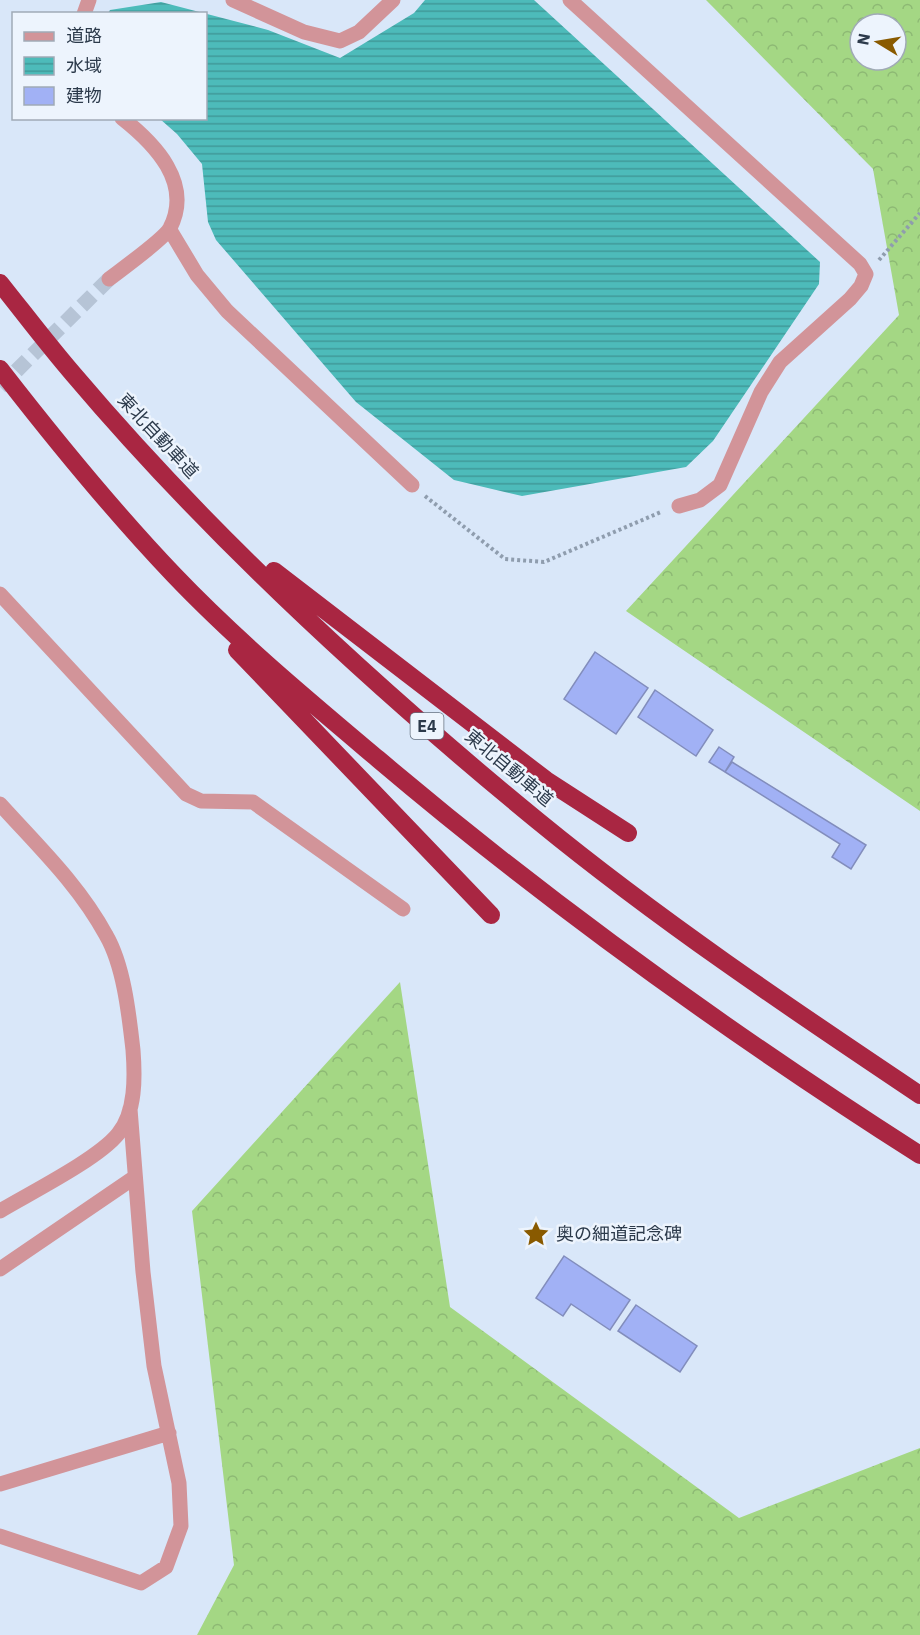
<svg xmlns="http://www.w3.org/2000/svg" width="920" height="1635" viewBox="0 0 920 1635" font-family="'IBM Plex Sans','Noto Sans JP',sans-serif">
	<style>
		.forest { fill: url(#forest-crowns); fill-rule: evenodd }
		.water { fill: url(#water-rules) }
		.building { fill: #a1b1f5; stroke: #828dbc; stroke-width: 1.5 }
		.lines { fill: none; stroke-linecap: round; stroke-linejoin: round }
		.minor-tunnel { stroke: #b6c4d6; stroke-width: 15; stroke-dasharray: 15 8; stroke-linecap: butt }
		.path { stroke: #8f9dae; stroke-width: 4; stroke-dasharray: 3 3; stroke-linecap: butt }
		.minor { stroke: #d29499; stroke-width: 15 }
		.highway { stroke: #a92642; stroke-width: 18 }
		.labels { text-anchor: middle; stroke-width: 5; stroke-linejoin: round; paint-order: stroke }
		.shield { fill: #edf4fd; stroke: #667280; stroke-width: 1.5 }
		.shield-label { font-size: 16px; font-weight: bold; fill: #2c3a4b }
		.street-label { font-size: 18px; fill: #2c3a4b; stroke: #edf4fd }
		.poi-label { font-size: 18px; fill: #2c3a4b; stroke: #edf4fd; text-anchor: start }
	</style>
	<defs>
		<pattern id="forest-crowns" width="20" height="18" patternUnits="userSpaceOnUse" patternTransform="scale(1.5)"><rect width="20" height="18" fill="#a4d784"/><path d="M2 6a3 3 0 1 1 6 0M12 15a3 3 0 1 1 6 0" fill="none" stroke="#8db974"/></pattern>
		<pattern id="water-rules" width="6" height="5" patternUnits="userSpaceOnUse" patternTransform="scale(1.5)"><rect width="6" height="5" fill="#4dbbba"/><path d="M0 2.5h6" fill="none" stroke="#409999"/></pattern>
	</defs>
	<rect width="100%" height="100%" fill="#d9e7f9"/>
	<path class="forest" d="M706 0H920V811L626 611 899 315 873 169ZM860 24H896V60H860Z
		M400 982 450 1307 739 1518 920 1448V1635H197L234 1565 192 1211Z"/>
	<path class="water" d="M425 0H534L820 262 819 284 713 441 686 467 522 496 454 480 356 402 216 240 208 222 202 164 177 134 160 119 206 118V14L108 13 110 10 161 2 268 30 340 58 414 13Z"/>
	<path class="building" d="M595 652 648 688 616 734 564 699Z
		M655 690 713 730 696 756 638 717Z
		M719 747 734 757 725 772 709 762Z
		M732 762 866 845 851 869 832 857 840 844 725 772Z
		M564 1256 630 1300 610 1330 571 1304 563 1316 536 1298Z
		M636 1305 697 1346 680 1372 618 1331Z"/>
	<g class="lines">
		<path class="minor-tunnel" d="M0 387 109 279"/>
		<path class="path" d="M879 260 920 213
			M425 496 505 559 544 562 661 512"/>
		<path class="minor" d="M233 0 304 32 340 41 359 32 393 0
			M570 0 860 264 866 274 861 286 850 299 780 362 761 392 720 485 700 500 679 506
			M84 14 89 0
			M170 230 197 275 227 311 412 485
			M109 279C122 269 164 239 170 228 193 183 155 144 122 118
			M0 594 186 794 201 801 253 802 403 909
			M0 804C38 846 79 885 106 935 124 966 129 1015 133 1050 135 1076 136 1112 118 1134 98 1159 30 1193 0 1211
			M0 1269 135 1177
			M0 1484 169 1433
			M0 1536 141 1583 166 1567 181 1526 179 1483 154 1366 143 1272 130 1109"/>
		<path class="highway" d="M0 283C24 313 48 345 74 375 212 538 372 685 538 821 659 920 790 1008 920 1095
			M0 369C55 440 112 510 174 575 237 641 308 700 378 759 548 903 732 1035 920 1155
			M274 571 546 780 628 833
			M237 650 491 915"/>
	</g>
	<defs>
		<g id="sight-bare" transform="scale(2.07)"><path d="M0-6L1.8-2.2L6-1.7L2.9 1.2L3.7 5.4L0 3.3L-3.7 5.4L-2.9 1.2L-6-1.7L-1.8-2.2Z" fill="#895a00" stroke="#edf4fd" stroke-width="2.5" paint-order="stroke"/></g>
	</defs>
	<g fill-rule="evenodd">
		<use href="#sight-bare" x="536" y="1234"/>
	</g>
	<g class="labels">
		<rect class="shield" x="410.5" y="713" width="33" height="26" rx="4.5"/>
		<g class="shield-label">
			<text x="427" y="732">E4</text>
		</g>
		<g class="street-label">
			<text transform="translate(158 436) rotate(47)" y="6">東北自動車道</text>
			<text transform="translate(509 768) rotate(40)" y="6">東北自動車道</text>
		</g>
		<g class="poi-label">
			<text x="556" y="1240">奥の細道記念碑</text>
		</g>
	</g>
	<rect x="12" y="12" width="195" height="108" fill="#edf4fd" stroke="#a0aab6" stroke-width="1.5"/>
	<rect x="24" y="32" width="30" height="9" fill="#d29499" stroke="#a0aab6" stroke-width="1.5"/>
	<text x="66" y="42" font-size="18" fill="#2c3a4b">道路</text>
	<rect x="24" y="57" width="30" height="18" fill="url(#water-rules)" stroke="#a0aab6" stroke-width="1.5"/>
	<text x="66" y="72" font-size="18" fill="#2c3a4b">水域</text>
	<rect x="24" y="87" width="30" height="18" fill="#a1b1f5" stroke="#a0aab6" stroke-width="1.5"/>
	<text x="66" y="102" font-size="18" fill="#2c3a4b">建物</text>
	<g transform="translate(878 42) rotate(281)"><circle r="28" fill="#edf4fd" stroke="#a0aab6" stroke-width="1.5"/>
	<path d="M0-4.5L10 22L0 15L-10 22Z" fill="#895a00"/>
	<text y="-9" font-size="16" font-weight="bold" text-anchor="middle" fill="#2c3a4b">N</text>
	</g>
</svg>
